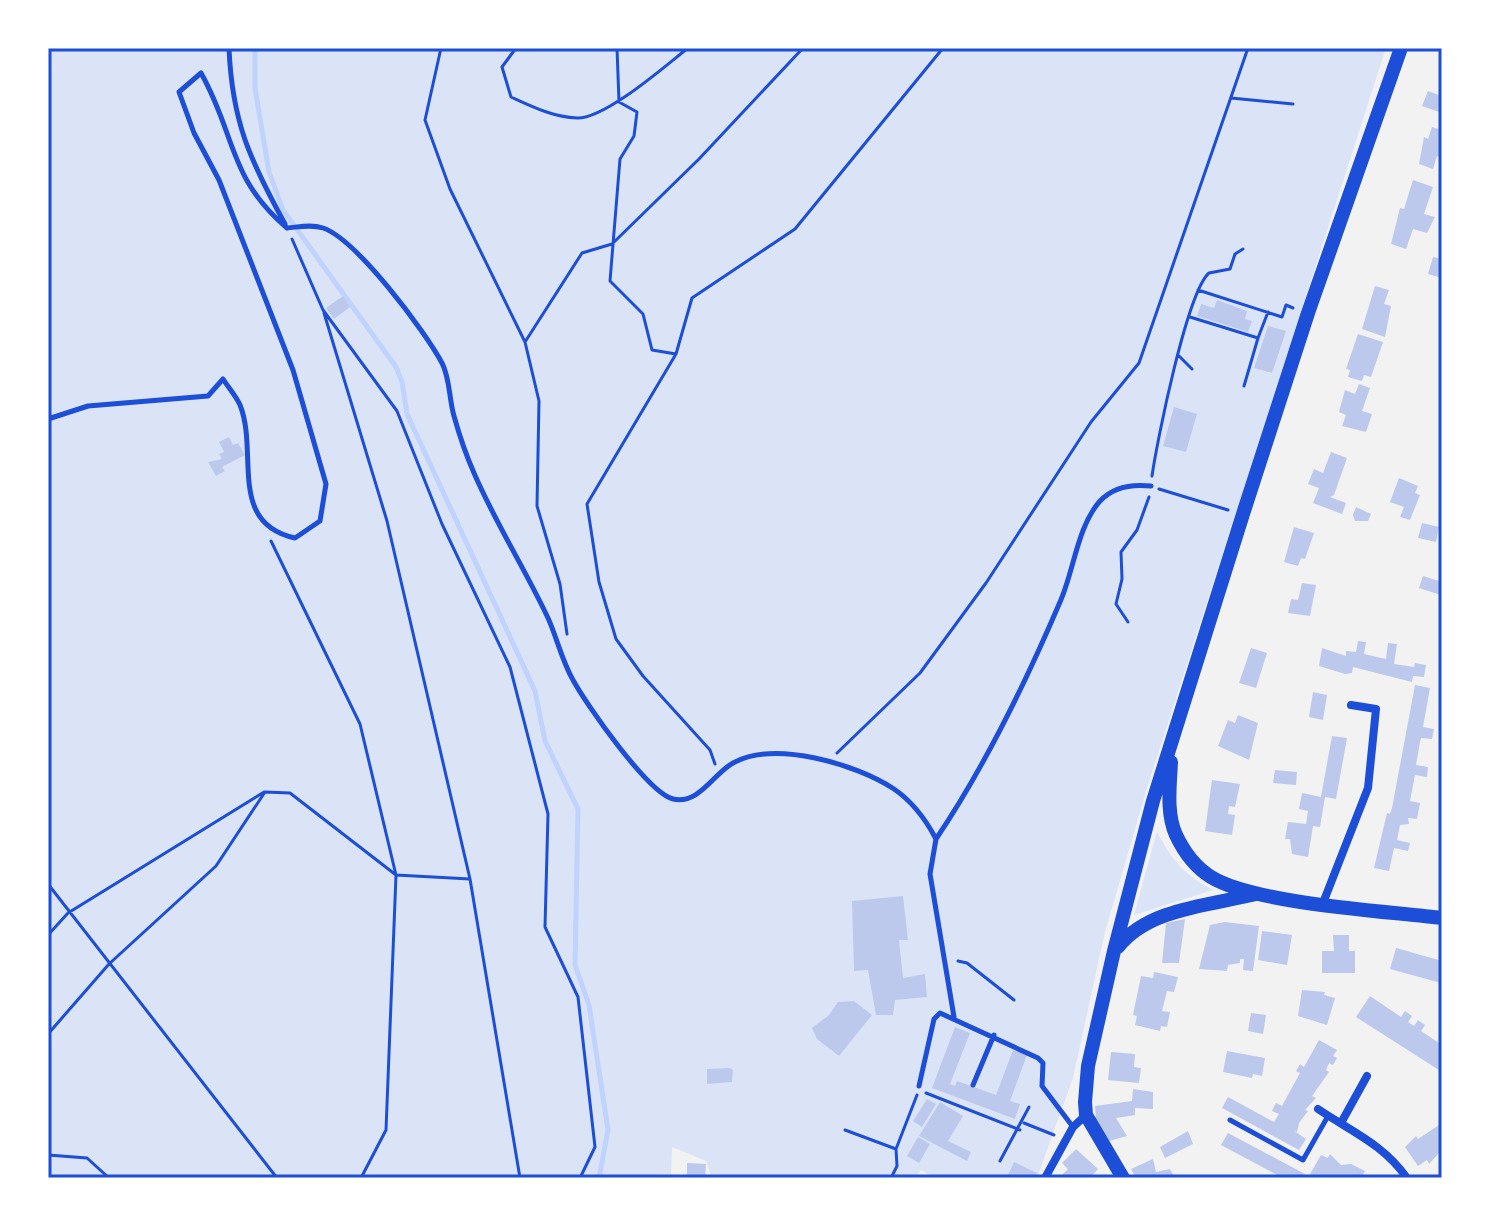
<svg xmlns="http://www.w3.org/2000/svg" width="1490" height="1226" viewBox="0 0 1490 1226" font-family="Mulish,sans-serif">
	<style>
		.green { fill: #dbe4f7 }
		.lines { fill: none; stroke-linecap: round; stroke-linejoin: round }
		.stream { stroke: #bfd3fe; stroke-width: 5 }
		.building { fill: #bdc9ec }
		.path { stroke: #1d4ed8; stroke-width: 3 }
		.service { stroke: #1d4ed8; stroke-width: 5 }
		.minor { stroke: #1d4ed8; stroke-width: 8 }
		.secondary { stroke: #1d4ed8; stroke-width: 14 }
		.neatline { fill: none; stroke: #1d4ed8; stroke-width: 3 }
	</style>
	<rect width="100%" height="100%" fill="#f2f2f2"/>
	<path class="green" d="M48 48H1386L1147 788 1105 932 1073 1078 1037 1178H936L921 1170 915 1178H712L706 1161 672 1147 671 1178H48Z
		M1157 831C1170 858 1185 876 1213 890L1134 915Z"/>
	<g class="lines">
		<path class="stream" d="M255 48V88L269 172 283 210 396 367 402 382 407 414 535 691 545 741 578 809 575 965 589 1005 608 1130 599 1178"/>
	</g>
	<path class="building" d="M1442 88V113L1422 106 1428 91 1439 95Z
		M1432 127 1442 130V158L1437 156 1433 169 1419 164 1424 137 1428 139Z
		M1413 180 1433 187 1424 214 1435 217 1427 233 1413 229 1406 249 1391 244 1400 208 1404 209Z
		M1433 257 1442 259V278L1428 274Z
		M1375 286 1389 290 1384 304 1391 306 1385 337 1362 329Z
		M343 296 350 307 334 319 326 308Z
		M1217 300 1247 311 1245 319 1252 321 1248 332 1197 316 1201 304 1214 308Z
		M1268 326 1286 331 1272 373 1254 368Z
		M1358 334 1383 342 1371 377 1364 375 1362 381 1348 377 1350 370 1346 369Z
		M1359 384 1370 388 1362 411 1372 414 1366 432 1342 426 1346 415 1339 412 1345 390 1355 394Z
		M1174 407 1197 414 1186 452 1163 446Z
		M229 437 233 445 238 443 245 455 222 467 225 471 216 476 208 462 222 459 219 454 224 452 219 442Z
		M1331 452 1347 458 1334 495 1330 497 1346 503 1342 514 1313 503 1319 488 1308 484 1314 469 1323 473Z
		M1399 478 1418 486 1415 493 1420 495 1410 520 1400 517 1404 507 1390 502Z
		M1356 507 1371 514 1368 521H1355L1353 515Z
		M1422 523 1439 527 1436 542 1418 538Z
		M1294 527 1314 533 1305 559 1301 558 1298 566 1284 562Z
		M1423 576 1442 582 1441 595 1419 588Z
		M1302 583 1316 585 1310 616 1288 613 1291 599 1298 600Z
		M1358 641 1366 642 1364 654 1386 659 1388 643 1397 644 1394 664 1414 667 1415 663 1426 665 1424 677 1413 676 1412 682 1353 667 1352 673 1345 674 1319 666 1322 648 1346 656V651L1356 652Z
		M1251 648 1267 653 1256 688 1239 683Z
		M1415 685 1430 688 1423 727 1434 729 1432 739 1421 738 1420 742 1416 765 1428 767 1427 777 1415 775 1410 801 1420 803 1417 819 1408 818 1409 824 1400 825 1397 840 1410 843 1408 851 1394 848 1389 871 1374 868 1387 813 1390 814 1392 808Z
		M1313 692 1327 695 1323 720 1309 717Z
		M1238 715 1258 723 1249 760 1218 746 1228 720 1235 723Z
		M1332 736 1347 738 1336 799 1325 797 1320 827 1313 826 1308 857 1292 854 1290 839H1285L1288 822 1306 824 1308 811 1299 809 1302 793 1321 797Z
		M1275 770 1297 772 1296 785 1273 783Z
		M1212 780 1240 784 1235 807 1229 806 1228 814 1235 815 1232 835 1205 831Z
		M903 896 908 940H899L903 978 925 974 927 997 895 1000 893 1015H876L868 970 854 971 852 901Z
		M1185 919 1179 963H1162L1166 923Z
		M1225 922 1259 926 1253 971 1243 970 1244 959H1240V963L1228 965 1227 971 1199 969 1210 925Z
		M1262 931 1292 935 1287 965 1258 960Z
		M1333 935H1349V951H1355V973H1322V951H1334Z
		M1396 948 1442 961 1441 983 1390 969Z
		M1154 972 1178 977 1174 992 1167 991 1162 1011 1170 1012 1167 1027 1161 1026 1160 1031 1135 1025 1137 1016 1133 1015 1141 976 1153 978Z
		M1302 990 1325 992 1324 995 1335 998 1327 1025 1298 1016Z
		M1370 996 1401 1017 1405 1011 1412 1016 1408 1022 1414 1026 1418 1020 1425 1025 1421 1031 1442 1045V1072L1356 1017Z
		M854 1001 872 1015 839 1056 817 1039 812 1028 829 1015 838 1002Z
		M1251 1013 1266 1015 1263 1034 1248 1031Z
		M955 1027 970 1033 950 1084 955 1086 957 1081 996 1095 1013 1050 1027 1055 1010 1101 1020 1104 1015 1119 932 1088Z
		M1319 1040 1337 1050 1333 1056 1337 1058 1333 1065 1329 1063 1326 1070 1329 1072 1312 1096 1316 1098 1305 1110 1308 1111 1299 1123 1297 1132 1293 1130 1306 1139 1299 1150 1222 1108 1228 1097 1274 1122 1279 1114 1272 1111 1276 1103 1282 1106 1300 1073 1296 1071 1300 1064 1304 1067Z
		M1227 1051 1265 1058 1262 1076 1253 1074 1252 1078 1223 1072Z
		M1111 1052 1135 1054 1134 1067 1141 1068 1139 1083 1108 1080Z
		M730 1068 733 1070 732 1082 707 1084V1069Z
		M1133 1089 1153 1092V1109L1135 1108V1115L1116 1118 1127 1136 1109 1141 1096 1120 1095 1106 1132 1101Z
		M927 1099 936 1104 922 1127 913 1121Z
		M940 1102 963 1116 948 1141 971 1152 967 1161 919 1136Z
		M1442 1123V1157L1439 1153 1429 1164 1427 1160 1418 1166 1405 1147 1416 1136 1418 1139Z
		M1188 1131 1193 1144 1165 1158 1160 1147Z
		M1228 1133 1305 1174 1303 1178H1283L1221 1145Z
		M918 1137 930 1144 919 1163 907 1156Z
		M1076 1149 1098 1169 1090 1178 1062 1175 1068 1169 1062 1163Z
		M1330 1154 1341 1165 1351 1164 1365 1171 1361 1178H1318L1310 1174 1321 1155 1328 1158Z
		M1153 1159 1156 1172 1170 1169 1175 1178H1136L1131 1169Z
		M1014 1162 1037 1173 1035 1178 1007 1177Z
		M687 1163 706 1164 705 1178H687Z"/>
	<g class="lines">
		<path class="path" d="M441 48 425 120 450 189 525 342 539 401 537 506 560 584 567 634
			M516 48 502 67 511 97C533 107 553 117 577 118 605 119 665 66 688 48
			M617 48 619 102 637 112 634 136 620 159 610 281 643 314 652 350 676 354
			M1231 98 1293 104
			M292 239 323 310 397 411 442 524 510 667 548 814 545 927 578 997 595 1147 580 1178
			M1198 290 1282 317 1286 305 1293 308
			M324 313 387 521 470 879 520 1178
			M1190 317 1258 338 1268 312
			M525 342 582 253 612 244 699 159 803 48
			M1179 356 1192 369
			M1244 386 1258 338
			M1152 476C1157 441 1187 292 1209 273L1230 269 1235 254 1243 249
			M1159 489 1228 510
			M271 541 360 724 396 875 386 1130 361 1178
			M1128 622 1116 604 1122 579 1121 552 1137 530 1149 497
			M837 753 920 673 986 583 1091 422 1139 363 1248 48
			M715 764 710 750 643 676 616 639 599 582 587 504 676 354 692 298 795 229 943 48
			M48 884 277 1178
			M48 935 68 913 264 792
			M958 961 967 963 1014 1000
			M48 1034 109 964 216 866 265 792 290 793 396 875 470 879
			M926 1093 1020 1130
			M1024 1123 1054 1135
			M845 1130 896 1149
			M48 1155 87 1158 109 1178
			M1000 1161 1029 1107
			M891 1178 897 1166 896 1149 917 1095"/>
		<path class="service" d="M229 48C232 122 250 160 285 224
			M287 228C299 227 311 224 323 228 356 239 425 331 442 363 450 378 449 399 454 416 459 434 466 455 474 473 495 522 525 569 548 618 557 638 562 661 573 680 586 704 648 793 673 799 699 805 714 773 733 763 775 740 856 764 894 789 913 802 926 820 936 839L930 874 954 1017
			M48 419 88 406 208 396 223 379C228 387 236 396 240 405 259 452 227 523 295 538L320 521 326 484 293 370 219 180 194 133 179 92 201 73C236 135 228 178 287 228
			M936 839C986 765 1025 684 1060 602 1074 571 1077 527 1100 501 1113 487 1133 484 1151 486
			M973 1085 994 1035
			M919 1086 934 1019 940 1013 1038 1058 1043 1063 1042 1086 1073 1127
			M1230 1120 1303 1160 1328 1116"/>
		<path class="minor" d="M1323 903 1368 788 1376 709 1351 705
			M1318 1109C1352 1132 1383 1144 1407 1178
			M1341 1123 1367 1076
			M1045 1178 1073 1127 1086 1115"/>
		<path class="secondary" d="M1171 762C1170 785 1166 813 1176 835 1184 852 1195 867 1211 877 1255 904 1386 911 1442 918
			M1118 947C1148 908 1212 905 1256 894
			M1123 1178 1086 1115 1085 1102 1088 1066 1114 951 1153 801 1243 514 1308 313 1401 48"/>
	</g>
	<rect width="1490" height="1226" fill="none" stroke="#ffffff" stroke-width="100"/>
	<rect x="50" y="50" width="1390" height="1126" class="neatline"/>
</svg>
